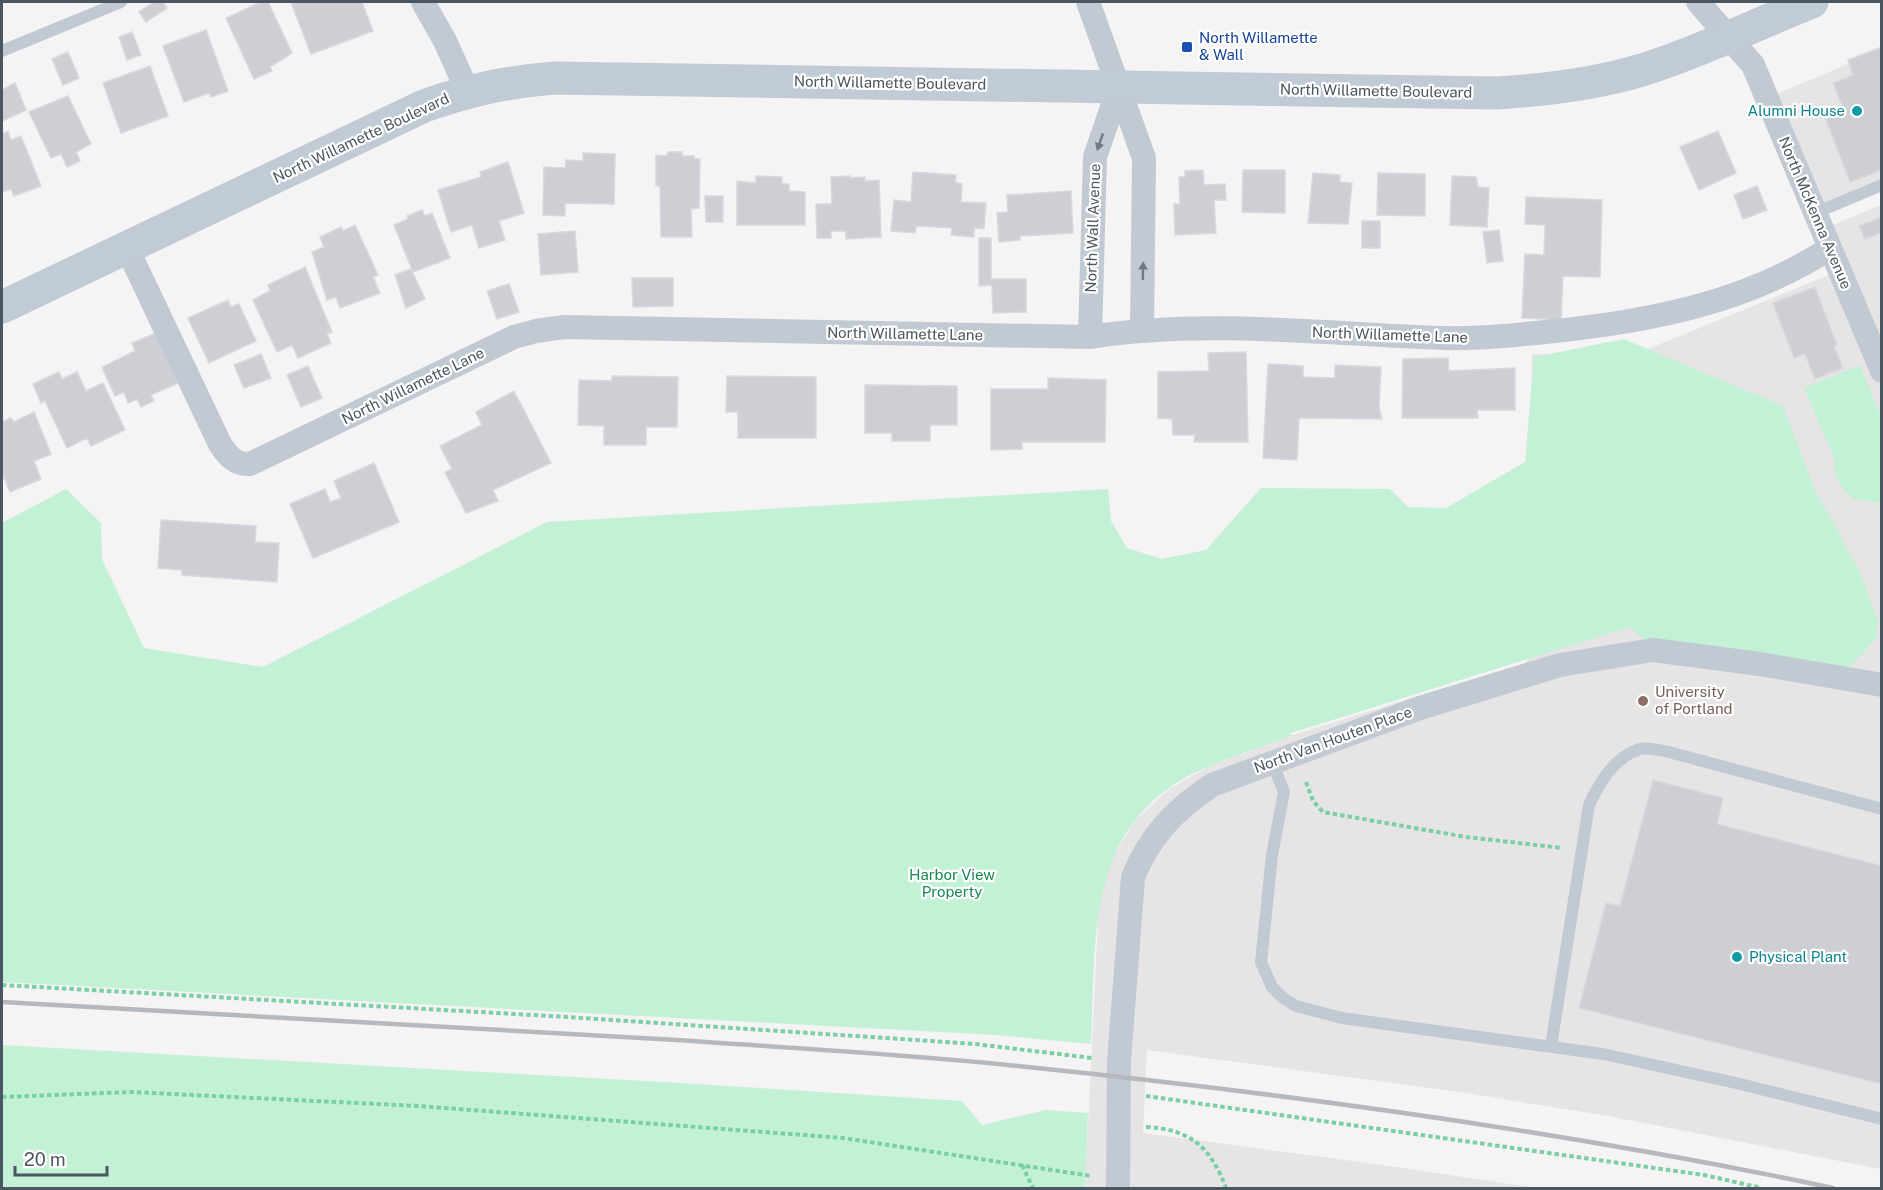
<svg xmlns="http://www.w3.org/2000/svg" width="1883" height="1190" viewBox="0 0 1883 1190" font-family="'Public Sans',sans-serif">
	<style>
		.education { fill: #e6e4e5 }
		.green { fill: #c3f1d5 }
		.building { fill: #cdcfd5; stroke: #d7d9de; stroke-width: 1.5 }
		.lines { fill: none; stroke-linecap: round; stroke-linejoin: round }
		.path { stroke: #7ad0a6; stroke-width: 4; stroke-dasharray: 4.5 3; stroke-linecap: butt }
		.lane { stroke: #c1cad2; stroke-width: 12 }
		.street { stroke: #c1cad2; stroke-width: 24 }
		.secondary { stroke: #c1cbd6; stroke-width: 33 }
		.rail { stroke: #b5b8bd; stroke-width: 4.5 }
		.oneway { fill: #6e7983 }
		.transit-dot { fill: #1a4fb4; stroke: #fff; stroke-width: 2 }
		.culture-dot { fill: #0f9aa8; stroke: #fff; stroke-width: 2 }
		.education-dot { fill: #8d6e63; stroke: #fff; stroke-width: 2 }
		.labels { text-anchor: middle; stroke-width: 4.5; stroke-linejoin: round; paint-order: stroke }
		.transit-label { font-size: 15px; fill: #164399; stroke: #fff; text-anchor: start }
		.street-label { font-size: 15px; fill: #4a5661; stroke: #fff }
		.culture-label { font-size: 15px; fill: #0d838f; stroke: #fff; text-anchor: end }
		.education-label { font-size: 15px; fill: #785e54; stroke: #fff; text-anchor: start }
		.park-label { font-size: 15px; fill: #17864f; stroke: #fff }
	</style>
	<rect width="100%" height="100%" fill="#f5f3f3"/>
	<path class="education" d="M1881 50V185L1825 209 1777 94Z
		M1881 205V1169L1608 1116 1460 1092 1147 1050 1143 1133 1397 1167 1536 1188H1085L1099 900 1112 859 1135 821 1169 789 1210 766 1293 735 1527 662 1532 354 1631 356 1848 267 1831 226Z"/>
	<path class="green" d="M1624 339 1783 406 1815 490 1860 572 1878 621 1876 639 1846 671 1644 640 1630 627 1288 734 1293 735C1259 748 1223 759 1190 775 1085 830 1096 943 1091 1044L996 1035 2 982V523L66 489 101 523 102 559 144 648 263 667 547 522 1108 489 1111 521 1127 548 1162 559 1206 550 1261 488 1390 489 1408 507 1446 508 1525 462 1534 357Z
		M1860 365 1881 417V503L1853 499C1842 487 1831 477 1835 460L1804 388Z
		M2 1045 680 1083 962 1101 982 1125 1046 1110 1088 1113 1085 1188H2Z"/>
	<path class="building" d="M154 2H163L167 8 146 22 139 12Z
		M261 2H268L292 53 270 67 272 71 254 79 226 18Z
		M291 2H362L373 31 311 54Z
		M206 30 228 91 211 97 209 93 184 102 163 46Z
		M132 32 141 55 127 60 119 37Z
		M1882 47V170L1850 182 1824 115 1843 108 1833 83 1853 75 1848 60Z
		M68 52 79 78 63 85 52 59Z
		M150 66 168 116 121 133 103 83Z
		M15 83 26 110 2 121V90Z
		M68 96 91 144 76 152 80 161 67 167 61 154 51 158 29 112Z
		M8 131 11 140 21 136 41 186 14 196 11 189 2 192V134Z
		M1718 131 1736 173 1699 190 1680 147Z
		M668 152H682V156H694V159H700L699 208 691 209 692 237H661L660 186H656V155L667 156Z
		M583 153 615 154 614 204 565 203V216L543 215 544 167 565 168 566 160 583 161Z
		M508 162 524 213 499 221 505 240 479 248 472 225 451 232 438 190 481 177 480 172Z
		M1203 170 1204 185 1225 184 1226 200H1214L1216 233 1175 235 1174 204H1180L1179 177H1185V171Z
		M1243 170H1285V213L1242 212Z
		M913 172 956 175 955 182 962 184 961 202 986 203 984 229 974 228V237L951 235 952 228 916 226 915 233 891 231 894 200 911 202Z
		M1313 173 1340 175V182L1352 183 1348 224 1308 223Z
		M1378 173 1425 174V216L1377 215Z
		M756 176 782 177V184H789V191L805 192V225H737V181L756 183Z
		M850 176V178L865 177V181L879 180 881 237 846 239V231H831V238H817L816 204H832L831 177Z
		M1452 176 1476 177 1478 187 1489 188 1487 227 1450 225Z
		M1757 186 1767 210 1743 219 1734 195Z
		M1071 191 1073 233 1020 236V240L999 242 997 213 1008 212 1007 195Z
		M705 196H723V222H706Z
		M1526 197 1602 200 1600 277 1563 276 1561 320 1522 318 1525 254 1544 255 1545 225 1525 224Z
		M422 210 425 216 432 213 450 258 413 272 394 225 408 219 407 216Z
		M1882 217V232L1865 239 1859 226Z
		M1362 221H1380V248H1362Z
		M355 225 378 275 373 277 380 293 340 308 336 297 327 300 312 252 324 247 320 237 341 227 343 231Z
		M1499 230 1503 261 1487 263 1483 232Z
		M575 231 578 272 541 275 538 234Z
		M979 238H991V279H1026V312L993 313 992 285 979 286Z
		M305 267 332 332 327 334 331 343 298 358 292 345 277 352 253 300 270 291 268 285Z
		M411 269 425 299 406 308 395 275Z
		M632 278H673V306L633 307Z
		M509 284 519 312 497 319 487 291Z
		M1815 287 1837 345 1834 346 1843 368 1815 379 1805 354 1794 358 1773 303Z
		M228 300 231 307 239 304 256 341 209 363 188 318Z
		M156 333 178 383 151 395 154 401 141 407 137 399 128 403 124 392 115 396 102 367 135 351 132 343Z
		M1246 352 1248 442H1194L1195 435H1173L1172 419 1158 418V372L1209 371 1208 353Z
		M261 354 271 378 244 388 234 365Z
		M1448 358 1449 371 1515 368V410H1477L1478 418H1402L1403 359Z
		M1268 364 1303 366V377L1335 378V365L1381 367 1379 408 1382 419 1299 418 1297 460 1263 458Z
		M308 366 322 398 301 407 287 375Z
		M59 372 62 379 77 372 86 391 103 383 125 430 91 446 87 438 67 448 45 401 41 403 33 384Z
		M612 376 678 377 677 427H646V445H604V426L578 425 579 380 612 381Z
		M727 376 816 377V438H738V412H726Z
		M1048 378 1106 380 1105 442H1022V449L991 450V389H1048Z
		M865 385 957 386V425H930V441H892V433H865Z
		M514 391 551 463 493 490 498 501 466 513 445 472 452 469 440 446 482 425 476 412Z
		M34 412 51 454 34 461 41 479 10 492 2 472V422L11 418 14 422Z
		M374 463 399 522 313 558 290 504 325 489 330 502 341 498 334 481Z
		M161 520 256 526 255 542 279 543 277 582 182 575V570L158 568Z
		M1653 780 1723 798 1717 824 1882 866V1084L1579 1008 1606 903 1620 906Z"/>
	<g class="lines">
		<path class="path" d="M1306 782 1313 801 1323 812 1466 837 1562 848
			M2 985 568 1017 975 1044 1092 1058
			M1146 1096 1704 1175 1762 1188
			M2 1097 132 1092 418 1106 843 1138 1091 1176
			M1146 1127C1191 1129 1211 1148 1226 1188
			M1022 1165 1033 1188"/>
		<path class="lane" d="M2 51 121 2
			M1815 213 1882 185
			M1272 762 1284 792 1272 855 1261 962 1272 987 1283 998 1296 1006 1342 1018 1603 1054 1736 1083 1882 1119
			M1551 1046 1589 805C1600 782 1614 757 1640 749 1647 747 1657 750 1665 751L1882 809"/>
		<path class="street" d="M423 2 445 41 467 90
			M1088 2 1144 158 1142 329
			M1698 2 1753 65 1882 371
			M127 248 220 444C228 456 235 465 250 464L514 337 536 331 564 327 1090 337C1207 319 1325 334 1442 338 1480 339 1517 335 1555 331 1651 321 1748 302 1830 248
			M1090 337 1095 157 1119 87
			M1118 1188 1119 1062 1133 877C1150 835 1176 809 1212 785L1420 708 1560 665 1653 650 1760 664 1882 685"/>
		<path class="secondary" d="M2 307 424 106C469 90 506 82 554 78L1496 93C1547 90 1597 84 1645 69 1702 51 1757 24 1812 2"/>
		<path class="rail" d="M2 1002C227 1014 452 1026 677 1040 791 1048 905 1054 1018 1066 1291 1094 1564 1131 1833 1188"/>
	</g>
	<defs><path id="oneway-solid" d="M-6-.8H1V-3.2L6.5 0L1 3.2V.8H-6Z" transform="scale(1.5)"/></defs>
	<g class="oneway">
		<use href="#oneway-solid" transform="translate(1100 142) rotate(109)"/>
		<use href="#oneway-solid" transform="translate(1143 271) rotate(-89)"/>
	</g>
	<rect class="transit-dot" x="1181" y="41" width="12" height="12" rx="3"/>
	<g class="culture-dot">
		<circle cx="1857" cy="111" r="6"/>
		<circle cx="1737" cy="957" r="6"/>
	</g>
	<circle class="education-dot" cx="1643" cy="701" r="6"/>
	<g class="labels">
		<g class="transit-label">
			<text x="1199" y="43">North Willamette<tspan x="1199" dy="17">&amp; Wall</tspan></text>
		</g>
		<g class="street-label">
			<text transform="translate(890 83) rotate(1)" y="5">North Willamette Boulevard</text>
			<text transform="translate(1376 91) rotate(1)" y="5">North Willamette Boulevard</text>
			<text transform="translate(361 138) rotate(-25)" y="5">North Willamette Boulevard</text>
			<text transform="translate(1815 213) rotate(67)" y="5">North McKenna Avenue</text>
			<text transform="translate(1093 228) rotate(-88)" y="5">North Wall Avenue</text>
			<text transform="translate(905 334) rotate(1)" y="5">North Willamette Lane</text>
			<text transform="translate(1390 335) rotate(2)" y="5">North Willamette Lane</text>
			<text transform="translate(413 386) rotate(-26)" y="5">North Willamette Lane</text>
			<text transform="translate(1333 740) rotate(-20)" y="5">North Van Houten Place</text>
		</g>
		<g class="culture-label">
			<text x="1845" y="116">Alumni House</text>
			<text x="1749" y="962" text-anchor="start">Physical Plant</text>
		</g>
		<g class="education-label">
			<text x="1655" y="697">University<tspan x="1655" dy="17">of Portland</tspan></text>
		</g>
		<g class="park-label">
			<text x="952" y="880">Harbor View<tspan x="952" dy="17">Property</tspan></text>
		</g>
	</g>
	<rect width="1883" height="1190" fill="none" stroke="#4a5661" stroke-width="6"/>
	<path d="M15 1166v9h92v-9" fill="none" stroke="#4a5661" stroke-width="3"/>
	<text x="24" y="1166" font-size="18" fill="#4a5661" stroke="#ffffff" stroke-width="4.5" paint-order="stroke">20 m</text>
</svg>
